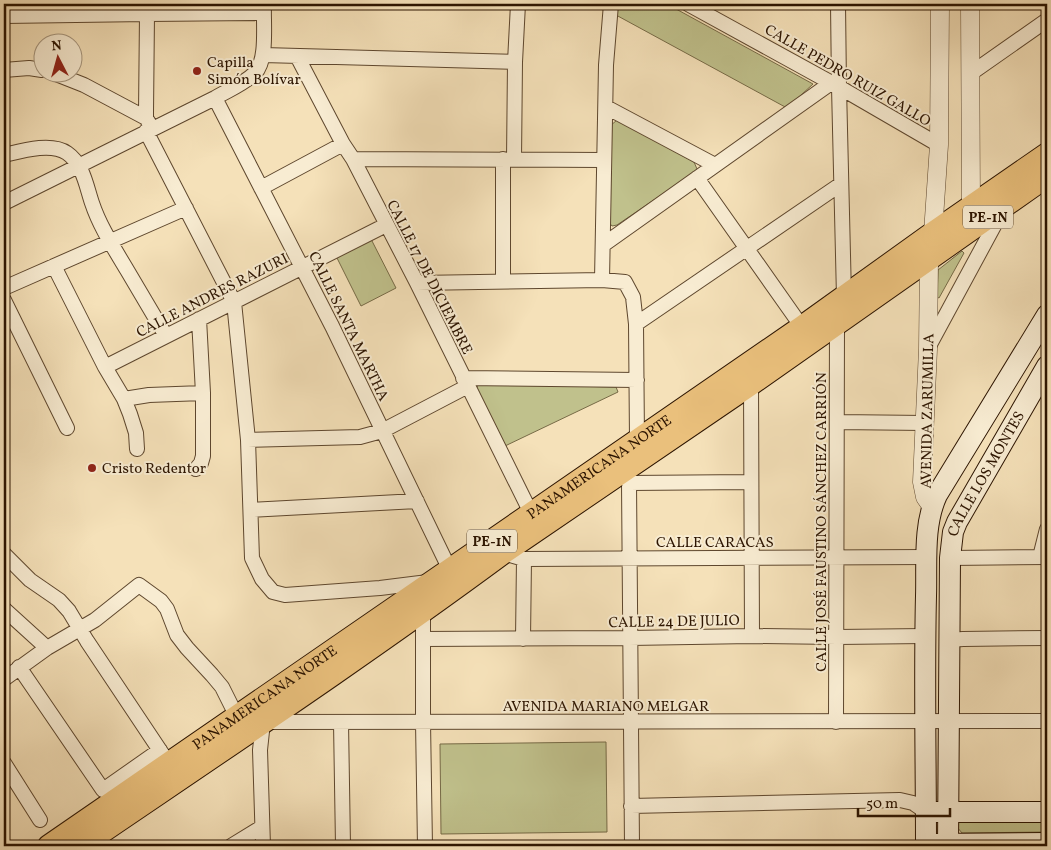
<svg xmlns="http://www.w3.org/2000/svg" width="1051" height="850" viewBox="0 0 1051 850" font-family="Vollkorn,serif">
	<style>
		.green { fill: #c0c18c; stroke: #766a46 }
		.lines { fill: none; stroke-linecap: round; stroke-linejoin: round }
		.minor-casing { stroke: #5e472e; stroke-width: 16 }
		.tertiary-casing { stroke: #5e472e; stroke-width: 19 }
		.secondary-casing { stroke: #2c1400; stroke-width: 22 }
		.trunk-casing { stroke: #2c1400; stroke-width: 24 }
		.minor { stroke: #f8ecd2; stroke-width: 14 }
		.tertiary { stroke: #f8ecd2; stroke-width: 18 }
		.secondary { stroke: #f8ecd2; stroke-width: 20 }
		.trunk { stroke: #eac07c; stroke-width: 22 }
		.poi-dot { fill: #8f2418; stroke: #f8ecd2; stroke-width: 2 }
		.labels { text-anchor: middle; stroke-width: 4; stroke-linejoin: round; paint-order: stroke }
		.shield { fill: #f8ecd2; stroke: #69553f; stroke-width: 1 }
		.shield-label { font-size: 14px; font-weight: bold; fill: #2c1400 }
		.poi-label { font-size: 15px; fill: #2c1400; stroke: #f8ecd2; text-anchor: start }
		.street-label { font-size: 15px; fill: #2c1400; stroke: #f8ecd2 }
	</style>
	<rect width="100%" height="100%" fill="#f5e1b9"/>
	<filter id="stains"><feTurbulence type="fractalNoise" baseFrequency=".004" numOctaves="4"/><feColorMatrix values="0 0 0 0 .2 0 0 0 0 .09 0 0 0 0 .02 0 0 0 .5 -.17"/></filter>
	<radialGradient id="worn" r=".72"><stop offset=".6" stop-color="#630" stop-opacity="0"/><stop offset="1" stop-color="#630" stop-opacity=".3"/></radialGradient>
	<path class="green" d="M618 4H667L813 84 787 108 616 15Z
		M617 120 694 162 697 169 695 172 617 225 612 226 607 220 610 126Z
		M371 239 396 288 361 306 336 256Z
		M962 251 964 253 939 298 937 297 938 270Z
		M478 384 616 387 618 392 505 446 476 391Z
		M606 742 607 832 441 834 440 744Z
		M960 820H1047V832L962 833 957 827Z"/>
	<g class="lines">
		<g class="minor-casing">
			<path id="minor" d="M688 4 839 87 939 145
				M838 4 839 87 844 297
				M147 14 146 113V118L152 128
				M4 16 147 14 263 13
				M263 55 515 62
				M297 56 343 144 353 159 417 283 531 513
				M4 70 29 68 42 70
				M51 72 84 85 146 118
				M970 74 1047 20
				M215 98 332 326 450 570
				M606 107 715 165
				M146 131 234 302 248 440 252 558 262 579 273 592 285 595 380 588 428 582
				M4 155C21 151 51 142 67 153 83 164 86 185 92 203 100 227 114 248 127 270 140 292 153 314 166 336
				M353 159 604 160
				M514 159 515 62 518 4
				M697 178 802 327
				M261 188 343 144
				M4 203 215 98C228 90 244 84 255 73 268 60 263 22 264 4
				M603 245 831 83
				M54 266 105 367 124 399 130 414 136 433 137 449
				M602 280 606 65 611 4
				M503 281V159
				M417 283 602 280 625 282 633 297 636 324 637 440
				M4 288 186 208
				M4 300 67 428
				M636 324 841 184
				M928 348 1001 213
				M105 367 386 225
				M463 378 637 380
				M751 384 752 636
				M124 399 149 395 203 393
				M837 422 925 423
				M248 440 360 437 382 431 468 386
				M196 469 201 463 203 456V393L199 319
				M622 472 629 483 632 846
				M629 483 751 482
				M251 510 417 501
				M503 553 524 559 927 557
				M4 554 30 580 59 600 69 611 87 641 169 764
				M1040 557 1047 529
				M950 558 1047 557
				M4 609 47 648
				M423 610V722L425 846
				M423 639 630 638 752 636 837 637 925 636
				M523 639 524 559
				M950 640 963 639 1047 638
				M19 667 103 790 160 750
				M4 679 47 648 95 620 139 585 161 601 167 609 177 635 187 648 212 675 222 687 237 717
				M341 722 343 846
				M836 722 837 323
				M4 763 40 820
				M631 806 900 800 913 803 926 812
				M231 846 262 827
				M263 846 260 750 263 722 1047 721"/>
		</g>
		<g class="tertiary-casing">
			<path id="tertiary" d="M970 4 971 207
				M932 507 925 497 922 482 928 349 929 259 933 233 939 145 940 4"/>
		</g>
		<g class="secondary-casing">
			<g id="secondary">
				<path d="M934 812H1047"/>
				<path d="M934 844 1047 843"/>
				<path d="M926 846C926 763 924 679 926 596 927 563 923 525 937 495L1047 315"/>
				<path id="s1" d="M948 846 950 558 953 532 957 522 1047 366"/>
			</g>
		</g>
		<g class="trunk-casing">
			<g id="trunk">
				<path id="s2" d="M49 846 802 327 933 233 1047 154"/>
				<path d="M81 846C222 750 365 655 503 553L751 384 1047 176"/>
			</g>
		</g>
		<use href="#minor" class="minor"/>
		<use href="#tertiary" class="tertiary"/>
		<use href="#secondary" class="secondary"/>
		<use href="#trunk" class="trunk"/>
	</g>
	<g class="poi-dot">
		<circle cx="197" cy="71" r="5"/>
		<circle cx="92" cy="468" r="5"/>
	</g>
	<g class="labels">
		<g class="shield">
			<rect x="963" y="205.5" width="50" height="23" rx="4"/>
			<rect x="467" y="529.5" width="50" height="23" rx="4"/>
		</g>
		<g class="shield-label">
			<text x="988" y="222">PE-1N</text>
			<text x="492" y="546">PE-1N</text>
		</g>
		<g class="poi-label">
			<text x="207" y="67">Capilla<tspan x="207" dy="17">Simón Bolívar</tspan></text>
			<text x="102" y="473">Cristo Redentor</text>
		</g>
		<g class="street-label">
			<text transform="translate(848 75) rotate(30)" y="5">CALLE PEDRO RUIZ GALLO</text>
			<text transform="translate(430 277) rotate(63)" y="5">CALLE 17 DE DICIEMBRE</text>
			<text transform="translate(212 295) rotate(-27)" y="5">CALLE ANDRES RAZURI</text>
			<text transform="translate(349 326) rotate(64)" y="5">CALLE SANTA MARTHA</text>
			<text transform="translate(927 411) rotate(-89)" y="5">AVENIDA ZARUMILLA</text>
			<text dy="5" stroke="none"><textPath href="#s2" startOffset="668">PANAMERICANA NORTE</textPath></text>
			<text dy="5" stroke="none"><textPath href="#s1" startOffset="381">CALLE LOS MONTES</textPath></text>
			<text transform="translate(821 522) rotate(-90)" y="5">CALLE JOSÉ FAUSTINO SÁNCHEZ CARRIÓN</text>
			<text x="715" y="547">CALLE CARACAS</text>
			<text transform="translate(674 621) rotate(-1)" y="5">CALLE 24 DE JULIO</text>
			<text dy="5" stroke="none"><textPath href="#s2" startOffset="262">PANAMERICANA NORTE</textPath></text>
			<text x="606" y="711">AVENIDA MARIANO MELGAR</text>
		</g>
	</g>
	<rect width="1051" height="850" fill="none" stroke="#f5e1b9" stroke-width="20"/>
	<rect x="5" y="5" width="1041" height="840" fill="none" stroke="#2c1400" stroke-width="2.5"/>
	<rect x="10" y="10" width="1031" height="830" fill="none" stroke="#2c1400"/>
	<g transform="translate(58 58) rotate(354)"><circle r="24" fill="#f8ecd2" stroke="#a6967e"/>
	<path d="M0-4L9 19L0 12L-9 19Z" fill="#8f2418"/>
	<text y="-8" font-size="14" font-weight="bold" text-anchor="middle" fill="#2c1400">N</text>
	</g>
	<path d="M858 808v8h92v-8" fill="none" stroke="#2c1400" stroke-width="2.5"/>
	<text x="866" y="808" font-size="15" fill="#2c1400" stroke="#f8ecd2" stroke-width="4" paint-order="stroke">50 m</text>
	<rect width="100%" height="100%" filter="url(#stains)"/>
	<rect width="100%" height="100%" fill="url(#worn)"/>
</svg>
